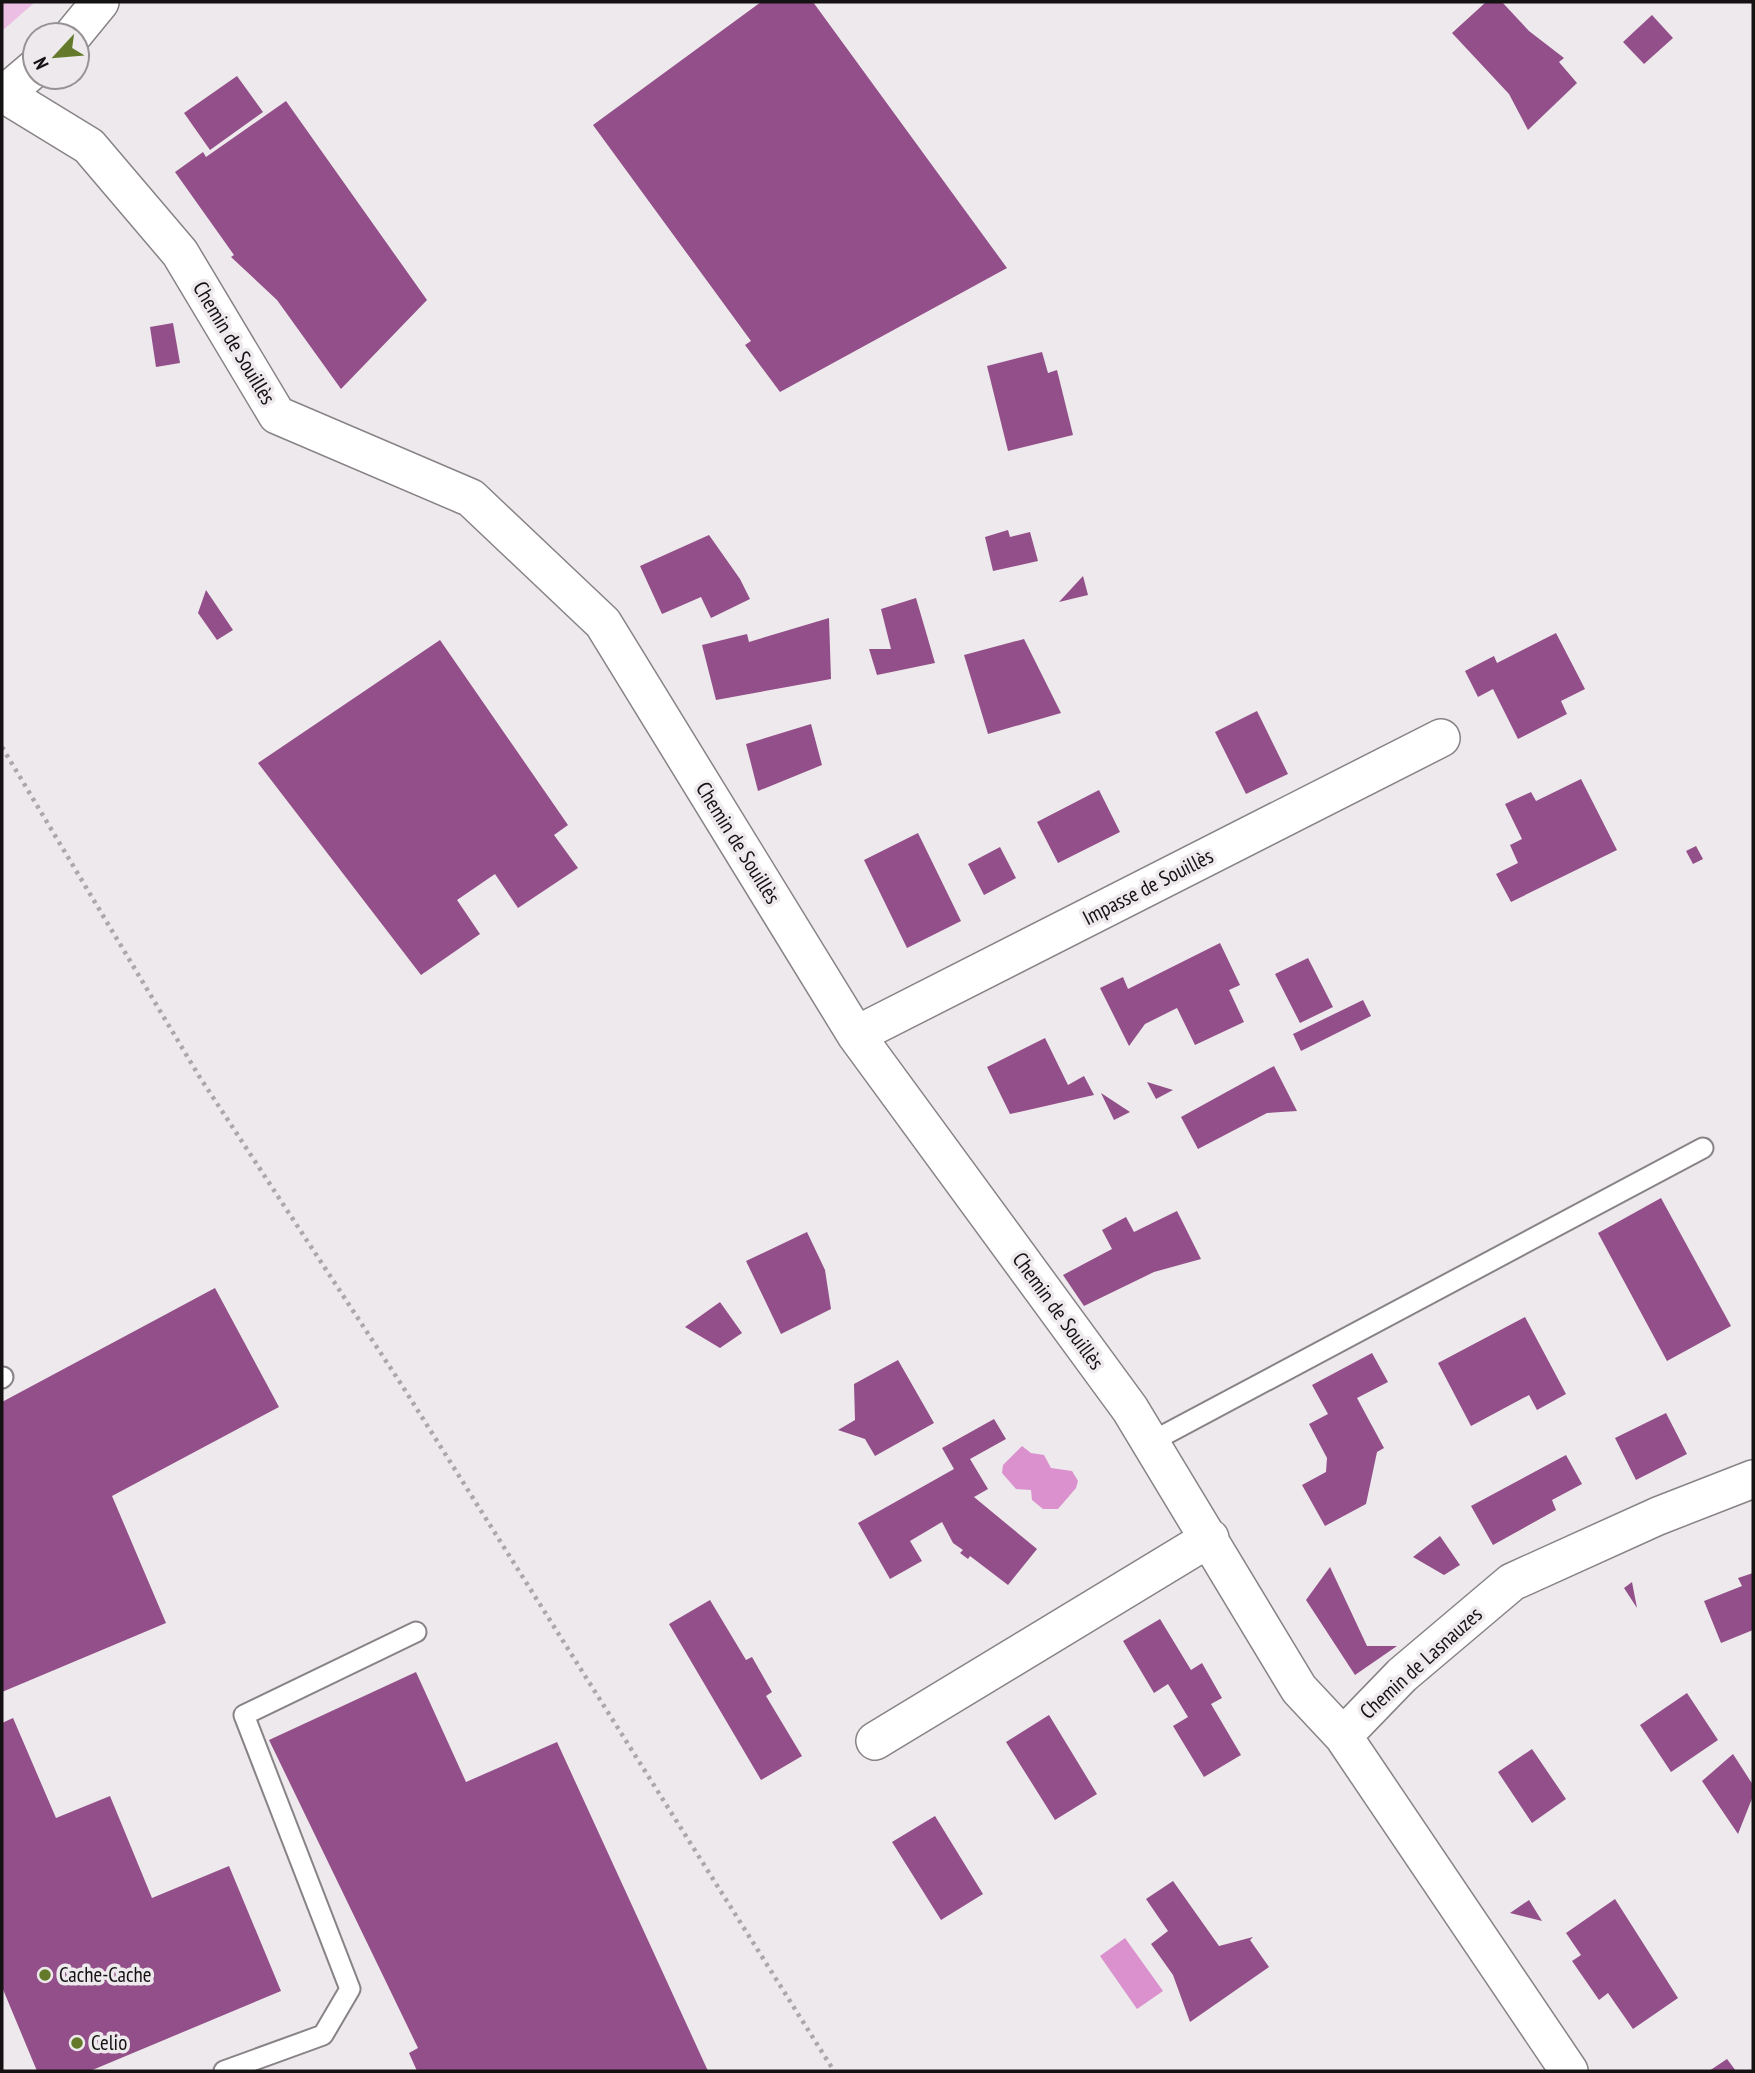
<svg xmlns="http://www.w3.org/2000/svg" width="1755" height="2073" viewBox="0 0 1755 2073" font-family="'PT Sans Narrow',sans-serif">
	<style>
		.green { fill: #edbee4 }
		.water { fill: #da91ce }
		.building { fill: #934f89 }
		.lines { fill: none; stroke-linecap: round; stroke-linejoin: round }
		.lane-casing { stroke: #878386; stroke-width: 23 }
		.street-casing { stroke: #878386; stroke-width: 40 }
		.path { stroke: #aba7aa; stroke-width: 4.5; stroke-dasharray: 3.5 5; stroke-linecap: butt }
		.lane { stroke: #fff; stroke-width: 19 }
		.street { stroke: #fff; stroke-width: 37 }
		.poi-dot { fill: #647a2a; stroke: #ede9ec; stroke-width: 2.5 }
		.labels { text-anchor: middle; stroke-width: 7; stroke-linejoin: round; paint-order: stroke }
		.street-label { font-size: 21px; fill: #141213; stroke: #ede9ec }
		.poi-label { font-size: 21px; fill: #141213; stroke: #ede9ec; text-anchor: start }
	</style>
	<rect width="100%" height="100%" fill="#ede9ec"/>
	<path class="green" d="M2 2H35L2 31Z"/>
	<path class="water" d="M1022 1446 1031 1453 1044 1455 1051 1468 1072 1471 1078 1481 1076 1488 1058 1509H1043L1032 1500 1031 1490 1016 1489 1002 1473 1003 1465Z
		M1125 1938 1163 1991 1137 2009 1100 1956Z"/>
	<path class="building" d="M761 2H813L1007 268 780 392 745 345 751 341 593 125Z
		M1486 2H1502L1529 31 1564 58 1559 62 1577 83 1528 130 1509 94 1452 33Z
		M1652 15 1673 38 1644 64 1623 42Z
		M237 76 263 112 210 150 184 113Z
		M286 101 427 300 341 389 277 300 231 257 234 255 175 172 203 152 206 157Z
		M173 323 180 363 156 367 150 327Z
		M1042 352 1048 373 1057 370 1073 435 1008 451 987 366Z
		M1008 530 1010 537 1030 532 1038 561 993 571 985 537Z
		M709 535 740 579 750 599 711 618 701 597 662 614 640 566Z
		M1083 576 1088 595 1059 602Z
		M206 590 233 630 217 640 198 613Z
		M916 598 935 663 877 675 869 649H891L881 609Z
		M829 618 831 679 716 700 702 645 747 634 749 642Z
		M1556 633 1585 689 1561 701 1567 714 1518 739 1493 689 1478 697 1465 671 1494 656 1497 663Z
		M1024 639 1061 713 988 734 964 655Z
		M440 640 568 825 554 835 578 868 518 908 495 874 457 900 480 934 421 975 258 763Z
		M1257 711 1288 774 1246 794 1215 732Z
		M811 724 822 765 758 791 746 744Z
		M1581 779 1617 850 1511 902 1496 874 1518 863 1510 845 1522 839 1505 804 1531 792 1536 801Z
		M1099 790 1120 832 1058 863 1037 822Z
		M918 833 961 921 907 948 864 860Z
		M1696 846 1703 859 1693 864 1686 851Z
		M1000 847 1016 878 984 895 968 864Z
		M1220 943 1240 985 1229 990 1244 1022 1195 1045 1177 1008 1145 1024 1129 1046 1100 988 1123 977 1128 989Z
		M1308 958 1333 1007 1300 1023 1275 974Z
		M1363 1000 1371 1016 1301 1051 1293 1034Z
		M1045 1038 1068 1085 1084 1076 1094 1095 1010 1114 987 1067Z
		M1274 1066 1297 1111 1267 1113 1198 1149 1181 1117Z
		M1147 1082 1173 1090 1156 1099Z
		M1101 1093 1130 1112 1114 1120Z
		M1661 1198 1731 1326 1667 1361 1598 1233Z
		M1177 1211 1201 1259 1154 1272 1084 1306 1063 1275 1112 1249 1102 1230 1126 1217 1134 1232Z
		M807 1232 825 1270 831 1309 781 1334 746 1261Z
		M215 1288 279 1407 112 1496 166 1623 2 1692V1402Z
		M720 1302 742 1333 720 1348 685 1327Z
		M1525 1317 1566 1394 1537 1410 1529 1395 1471 1426 1438 1363Z
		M1372 1353 1388 1382 1357 1398 1384 1448 1377 1452 1366 1504 1325 1526 1302 1485 1326 1472 1327 1458 1309 1424 1328 1414 1312 1385Z
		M898 1360 934 1423 875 1456 865 1439 838 1430 855 1420 854 1384Z
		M1666 1413 1687 1454 1636 1480 1615 1438Z
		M994 1419 1006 1439 970 1459 988 1489 974 1497 1037 1549 1008 1585 970 1556 968 1559 960 1553 963 1550 953 1543 942 1522 910 1541 922 1561 890 1579 858 1523 954 1469 942 1448Z
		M1566 1455 1582 1484 1552 1500 1556 1510 1493 1545 1471 1506Z
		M1440 1536 1460 1565 1444 1575 1413 1557Z
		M1330 1567 1367 1646H1397L1355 1675 1306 1600Z
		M1753 1573V1630L1721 1643 1704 1601 1742 1586 1738 1578Z
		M1632 1582 1637 1608 1624 1588Z
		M710 1600 746 1660 752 1657 772 1692 766 1696 802 1756 761 1780 669 1624Z
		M1160 1619 1191 1670 1202 1663 1222 1698 1211 1704 1241 1755 1204 1777 1173 1726 1188 1717 1168 1684 1154 1693 1123 1641Z
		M416 1672 466 1782 557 1742 708 2071H417L409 2053 418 2048 269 1740Z
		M1687 1693 1718 1740 1671 1772 1640 1725Z
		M1049 1715 1097 1794 1055 1820 1006 1742Z
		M13 1718 56 1818 110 1796 152 1898 229 1866 281 1991 90 2071H37L2 1987V1723Z
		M1532 1749 1566 1799 1532 1823 1498 1772Z
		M1733 1754 1753 1785V1796L1738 1834 1702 1781Z
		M935 1816 983 1894 941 1920 892 1842Z
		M1173 1881 1219 1946 1253 1937 1250 1940 1269 1967 1190 2022 1173 1975 1151 1944 1168 1931 1146 1899Z
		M1615 1899 1678 1998 1633 2029 1608 1993 1599 2000 1572 1961 1581 1955 1566 1933Z
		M1529 1900 1542 1921 1510 1913Z
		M1727 2059 1736 2071H1709Z"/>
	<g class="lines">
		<g class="lane-casing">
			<path id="lane" d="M2 1378 3 1377
				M1151 1442 1703 1148
				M224 2071 323 2035 350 1989 244 1715 416 1632"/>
		</g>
		<g class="street-casing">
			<path id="street" d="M73 35 100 2
				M4 94 89 146 180 253 277 415 471 498 603 623 856 1035 1130 1409 1299 1689 1343 1736 1569 2071
				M2 96 35 68
				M856 1035 1441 738
				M1343 1736 1402 1675 1512 1582 1658 1516 1753 1479
				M875 1741 1210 1538"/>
		</g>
		<path class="path" d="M2 747 199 1076 403 1387 834 2071"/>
		<use href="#lane" class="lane"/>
		<use href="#street" class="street"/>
	</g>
	<g class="poi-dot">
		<circle cx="45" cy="1975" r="7"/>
		<circle cx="77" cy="2043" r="7"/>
	</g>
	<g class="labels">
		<g class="street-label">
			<text transform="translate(234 343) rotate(59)" y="7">Chemin de Souillès</text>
			<text transform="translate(738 843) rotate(58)" y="7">Chemin de Souillès</text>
			<text transform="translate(1148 887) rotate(-27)" y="7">Impasse de Souillès</text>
			<text transform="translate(1058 1311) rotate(54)" y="7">Chemin de Souillès</text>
			<text transform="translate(1421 1663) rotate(-42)" y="7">Chemin de Lasnauzes</text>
		</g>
		<g class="poi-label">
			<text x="59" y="1982">Cache-Cache</text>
			<text x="91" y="2050">Celio</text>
		</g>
	</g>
	<rect width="1755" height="2073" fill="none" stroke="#141213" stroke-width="7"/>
	<g transform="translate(56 56) rotate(244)"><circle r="33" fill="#ede9ec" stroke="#969395" stroke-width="2"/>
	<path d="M0-5L12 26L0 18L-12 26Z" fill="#647a2a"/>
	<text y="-10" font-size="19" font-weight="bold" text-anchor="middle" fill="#141213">N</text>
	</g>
</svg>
